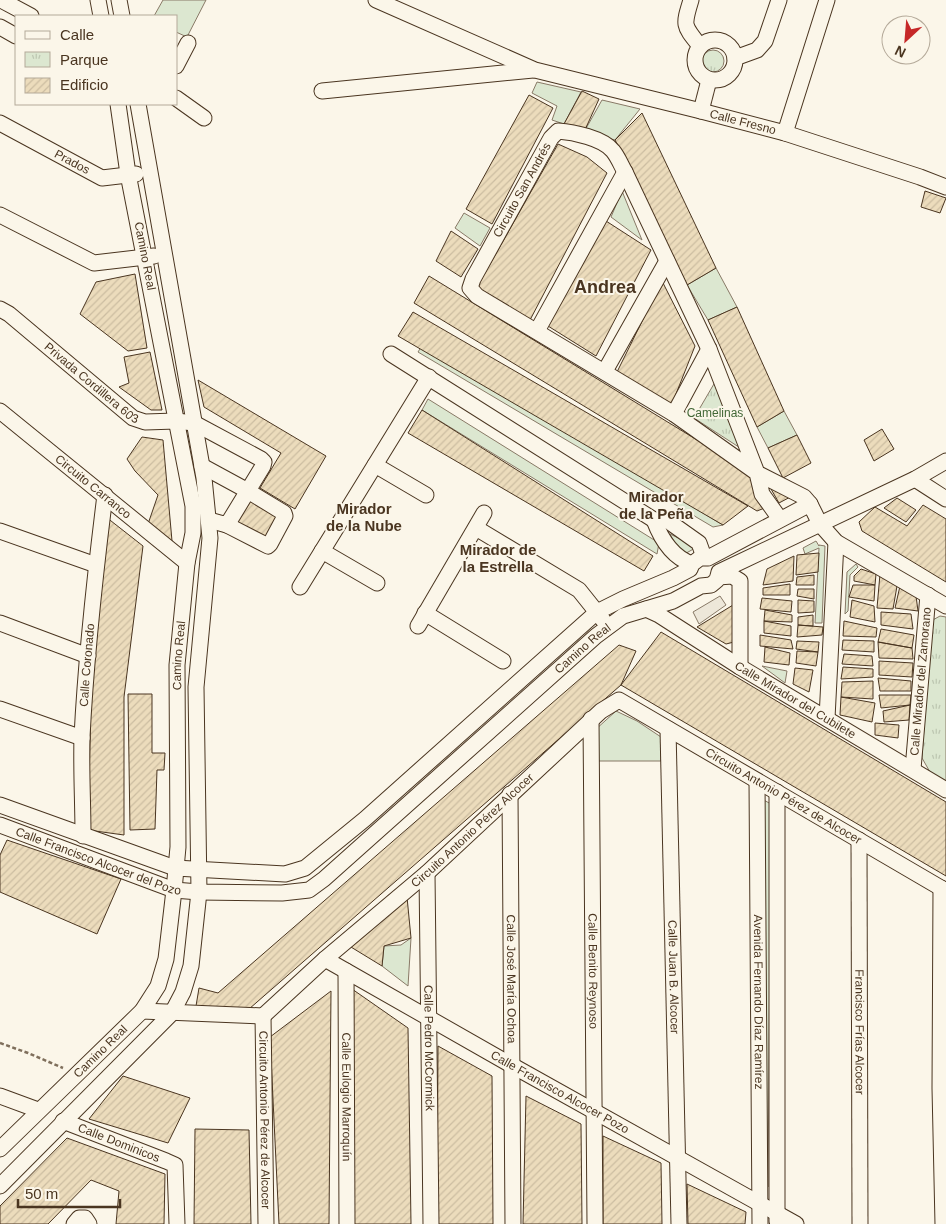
<svg xmlns="http://www.w3.org/2000/svg" width="946" height="1224" viewBox="0 0 946 1224" font-family="Arial,sans-serif">
	<style>
		.green { fill: #dce7d0; stroke: #887966 }
		.park { fill: url(#park-tufts); stroke: #887966 }
		.parking { fill: #ede7d9; stroke: #887966 }
		.building { fill: url(#building-hatch); stroke: #4a3520 }
		.lines { fill: none; stroke-linecap: round; stroke-linejoin: round }
		.minor-casing { stroke: #4a3520; stroke-width: 17 }
		.path { stroke: #7f6f5c; stroke-width: 2.5; stroke-dasharray: 4 2.5; stroke-linecap: butt }
		.minor { stroke: #fbf6e9; stroke-width: 15 }
		.labels { text-anchor: middle; stroke-width: 4; stroke-linejoin: round; paint-order: stroke }
		.street-label { font-size: 12px; fill: #4a3520; stroke: #fbf6e9 }
		.park-label { font-size: 12px; fill: #436837; stroke: #fbf6e9 }
		.quarter-label { font-size: 15px; font-weight: bold; fill: #4a3520; stroke: #fbf6e9 }
		.district-label { font-size: 18px; font-weight: bold; fill: #4a3520; stroke: #fbf6e9 }
	</style>
	<defs>
		<pattern id="park-tufts" width="24" height="20" patternUnits="userSpaceOnUse" patternTransform="scale(1.25)"><rect width="24" height="20" fill="#dce7d0"/><path d="M3 7l-1-3M5 7V3M7 7l1-3M15 17l-1-3M17 17v-4M19 17l1-3" fill="none" stroke="#bec7b2"/></pattern>
		<pattern id="building-hatch" width="6" height="6" patternUnits="userSpaceOnUse" patternTransform="scale(1.25)"><rect width="6" height="6" fill="#ecdcbc"/><path d="M-1 1l2-2M0 6l6-6M5 7l2-2" fill="none" stroke="#ccbda1"/></pattern>
	</defs>
	<rect width="100%" height="100%" fill="#fbf6e9"/>
	<path class="green" d="M163 0H206L187 37 176 32V16H154Z
		M537 82 581 92 564 124 552 120 557 106 532 93Z
		M602 100 640 109 615 140 584 132Z
		M622 191 642 240 611 217Z
		M464 213 490 228 480 246 455 228Z
		M716 268 737 307 708 320 687 285Z
		M423 344 723 525 713 527 418 352Z
		M428 399 659 543 657 554 422 410Z
		M784 411 797 435 768 448 757 427Z
		M670 534 697 547 681 556Z
		M816 541 819 546V545L825 546 822 623H815L819 548 805 554 803 548Z
		M856 564 858 567 850 575 848 611 845 614 847 572Z
		M762 666 787 671 785 683Z
		M616 711 637 721 661 737V761H598L595 730Z
		M760 798 771 804 768 1187Z
		M411 938 408 986 382 966 384 946 401 945Z"/>
	<path class="park" d="M702 61a11 11 0 1 1 22 0a11 11 0 1 1-22 0Z
		M718 377 748 453 694 418Z
		M940 616 946 617V782L930 772 922 758 931 621Z"/>
	<path class="parking" d="M720 596 726 605 699 624 693 612Z"/>
	<path class="building" d="M582 91 599 99 584 132 564 124Z
		M529 95 553 108 492 224 466 209Z
		M642 113 716 268 687 285 615 140Z
		M558 144 587 157 607 173 530 320 477 287Z
		M925 191 946 198 940 213 921 207Z
		M606 221 651 250 596 356 548 326Z
		M451 231 478 249 461 277 436 261Z
		M135 274 147 348 128 351 80 314 96 282Z
		M429 276 751 473 767 507 757 511 414 303Z
		M662 281 695 346 672 404 617 372Z
		M737 307 784 411 757 427 708 320Z
		M413 312 748 506 723 525 398 336Z
		M150 352 162 410H151L119 387 129 383 124 357Z
		M198 380 326 456 295 509 260 488 281 453 204 407Z
		M422 410 653 556 644 571 408 433Z
		M882 429 894 449 874 461 864 440Z
		M797 435 811 463 783 478 768 448Z
		M142 437 163 440 172 541 148 524 158 495 135 471 127 459Z
		M771 489 794 495 779 503Z
		M897 498 916 510 906 522 884 508Z
		M248 499 279 518 264 543 233 524Z
		M923 505 946 519V582L862 531 859 522 875 507 907 526Z
		M106 517 143 546 124 697V835L88 830 91 696Z
		M819 553 818 572 796 575 797 555Z
		M794 556 793 581 763 585 767 569Z
		M861 569 876 574 875 585 854 581V576Z
		M880 574 897 586 893 609 877 608Z
		M814 575V585H796L797 577Z
		M790 584V595H763V588Z
		M853 585H875L874 601 849 597Z
		M900 586 916 596 918 611 895 608Z
		M798 589H814V599L797 596Z
		M762 598 792 601 791 612 760 609Z
		M798 600 814 601V612L798 613Z
		M852 600 874 606 875 622 850 617Z
		M738 602 734 642 726 644 697 627Z
		M765 610 792 615V622L764 621Z
		M881 612 911 614 913 629 881 625Z
		M813 615V626L798 625V617Z
		M764 621 791 626V636L764 633Z
		M844 621 877 628 876 637 843 636Z
		M798 625 823 627 822 635 797 637Z
		M881 629 914 635 912 648 878 642Z
		M661 632 946 802V876L621 685Z
		M760 635 791 640 793 649 760 646Z
		M843 640 874 641V652L842 650Z
		M797 641 819 642 818 652 796 649Z
		M878 642 912 648 913 659 879 658Z
		M619 645 636 651 621 685 249 1009 196 1006 199 988 218 993Z
		M765 647 790 653 789 665 764 662Z
		M797 651 818 652 816 666 796 663Z
		M844 654 872 656 873 666 842 664Z
		M879 661 913 663 912 677 879 675Z
		M843 667 873 669V677L841 679Z
		M795 668 813 670 809 692 793 684Z
		M878 678 911 681V691H880Z
		M873 681V699L841 697 842 682Z
		M128 694H152V753H165L164 770H157L155 829 130 830Z
		M879 695H911L910 705 881 708Z
		M841 697 875 703 872 722 840 715Z
		M910 705 909 720 884 722 883 711Z
		M875 723 899 725 898 738 875 735Z
		M7 840 121 879 97 934 0 892V855Z
		M407 897 411 938 384 946 382 966 346 944Z
		M352 989 408 1028 411 1224H352Z
		M331 991 329 1224H279L270 1037Z
		M438 1046 492 1076 493 1224H437Z
		M123 1076 190 1098 168 1143 89 1119Z
		M526 1096 581 1124 582 1224H523Z
		M195 1129 249 1130 251 1224H194Z
		M603 1136 661 1163 662 1224H603Z
		M67 1138 165 1174 164 1224H116L119 1191 91 1180 48 1224H0V1206Z
		M687 1184 746 1212 745 1224H688Z"/>
	<g class="lines">
		<g class="minor-casing">
			<g id="minor">
				<path d="M1 0 31 16"/>
				<path d="M98 0 101 16"/>
				<path d="M119 0 122 16"/>
				<path id="s1" d="M376 0 535 70 701 111 785 133 920 177 946 187"/>
				<path d="M691 0C683 26 683 25 700 46"/>
				<path d="M0 27 16 36"/>
				<circle cx="715" cy="60" r="20"/>
				<path d="M735 58 757 50 765 41 779 0"/>
				<path d="M176 66 188 43"/>
				<path d="M322 91 533 70"/>
				<path d="M176 98 204 118"/>
				<path d="M701 111 709 80"/>
				<path id="s2" d="M0 123 102 178 136 174"/>
				<path d="M785 133 827 0"/>
				<path d="M0 215 94 263 154 256"/>
				<path id="s3" d="M0 309 9 314 133 418 145 422 176 421 194 423 261 459 264 462 263 466 227 525 209 520"/>
				<path d="M537 331 625 172"/>
				<path d="M391 354 654 520 668 521 699 543 704 557"/>
				<path d="M605 371 667 261"/>
				<path id="s4" d="M0 411 187 563"/>
				<path d="M674 414 709 349"/>
				<path d="M375 465 426 495"/>
				<path d="M202 466 248 491 284 513 285 516 270 544 268 546 227 525"/>
				<path d="M915 479 946 499"/>
				<path d="M780 519 762 494 757 473 709 349 625 172C621 165 618 157 613 151 603 138 573 132 558 131L551 138 473 279 470 288 477 296 674 414 757 473 804 497 810 504 820 524 836 542 946 606"/>
				<path d="M654 520C661 539 672 557 692 564"/>
				<path d="M476 528 579 590 603 620"/>
				<path d="M0 531 96 565"/>
				<path d="M322 551 377 583"/>
				<path d="M718 577 732 576 740 581V667"/>
				<path d="M300 587 429 377"/>
				<path id="s5" d="M646 609 659 615 740 667 946 790"/>
				<path d="M425 613 503 661"/>
				<path d="M0 623 88 656"/>
				<path d="M418 626 484 513"/>
				<path d="M0 709 82 738"/>
				<path d="M827 718 836 542"/>
				<path id="s6" d="M591 719 595 1224"/>
				<path id="s7" d="M668 729 679 1224"/>
				<path id="s8" d="M913 769 928 595"/>
				<path id="s9" d="M757 781 760 1224"/>
				<path d="M777 792V1221"/>
				<path id="s10" d="M510 794 513 1224"/>
				<path d="M0 805 175 868 285 874 305 868 365 819 597 612 623 599 673 578 690 569 692 564 700 558H708L810 504"/>
				<path id="s11" d="M0 825 174 890 199 892 282 893 309 890 324 879 596 636 623 616 673 601 701 586 711 585 717 580 719 572 915 479 946 461"/>
				<path id="s12" d="M83 836C83 803 81 770 82 737 86 656 95 575 105 495"/>
				<path id="s13" d="M859 840 860 1224"/>
				<path id="s14" d="M427 873 431 1224"/>
				<path d="M941 888 940 1088 943 1224"/>
				<path id="s15" d="M325 959 513 1066 796 1224"/>
				<path id="s16" d="M346 971 347 1224"/>
				<path id="s17" d="M142 1011 263 1016 325 959 427 873 601 711 619 700 946 891"/>
				<path id="s18" d="M263 1016 266 1224"/>
				<path d="M0 1096 38 1110"/>
				<path id="s19" d="M63 1121 166 1161 175 1165 177 1224"/>
				<path id="s20" d="M0 1149 142 1011 158 986 166 959 174 890 178 847 177 665 187 563 193 533V506L128 174 118 104"/>
				<path d="M0 1186 172 1013 183 992 191 966 199 892 196 687 210 538 204 478 138 104"/>
				<path d="M74 1224 79 1218H85L89 1224"/>
			</g>
		</g>
		<path class="path" d="M0 1043 28 1053 63 1068"/>
		<use href="#minor" class="minor"/>
	</g>
	<g class="labels">
		<g class="street-label">
			<text dy="4" stroke="none"><textPath href="#s1" startOffset="388">Calle Fresno</textPath></text>
			<text dy="4" stroke="none"><textPath href="#s2" startOffset="82">Prados</textPath></text>
			<text transform="translate(522 190) rotate(-61)" y="4">Circuito San Andrés</text>
			<text transform="translate(145 256) rotate(79)" y="4">Camino Real</text>
			<text dy="4" stroke="none"><textPath href="#s3" startOffset="118">Privada Cordillera 603</textPath></text>
			<text dy="4" stroke="none"><textPath href="#s4" startOffset="120">Circuito Carranco</textPath></text>
			<text dy="4" stroke="none"><textPath href="#s11" startOffset="686">Camino Real</textPath></text>
			<text dy="4" stroke="none"><textPath href="#s20" startOffset="560">Camino Real</textPath></text>
			<text dy="4" stroke="none"><textPath href="#s12" startOffset="171">Calle Coronado</textPath></text>
			<text dy="4" stroke="none"><textPath href="#s8" startOffset="88">Calle Mirador del Zamorano</textPath></text>
			<text dy="4" stroke="none"><textPath href="#s5" startOffset="175">Calle Mirador del Cubilete</textPath></text>
			<text dy="4" stroke="none"><textPath href="#s17" startOffset="788">Circuito Antonio Pérez de Alcocer</textPath></text>
			<text dy="4" stroke="none"><textPath href="#s17" startOffset="401">Circuito Antonio Pérez Alcocer</textPath></text>
			<text dy="4" stroke="none"><textPath href="#s11" startOffset="105">Calle Francisco Alcocer del Pozo</textPath></text>
			<text dy="4" stroke="none"><textPath href="#s6" startOffset="252">Calle Benito Reynoso</textPath></text>
			<text dy="4" stroke="none"><textPath href="#s7" startOffset="248">Calle Juan B. Alcocer</textPath></text>
			<text dy="4" stroke="none"><textPath href="#s10" startOffset="185">Calle José María Ochoa</textPath></text>
			<text dy="4" stroke="none"><textPath href="#s9" startOffset="221">Avenida Fernando Díaz Ramírez</textPath></text>
			<text dy="4" stroke="none"><textPath href="#s13" startOffset="192">Francisco Frías Alcocer</textPath></text>
			<text dy="4" stroke="none"><textPath href="#s14" startOffset="175">Calle Pedro McCormick</textPath></text>
			<text dy="4" stroke="none"><textPath href="#s20" startOffset="140">Camino Real</textPath></text>
			<text dy="4" stroke="none"><textPath href="#s15" startOffset="270">Calle Francisco Alcocer Pozo</textPath></text>
			<text dy="4" stroke="none"><textPath href="#s16" startOffset="126">Calle Eulogio Marroquín</textPath></text>
			<text dy="4" stroke="none"><textPath href="#s18" startOffset="104">Circuito Antonio Pérez de Alcocer</textPath></text>
			<text dy="4" stroke="none"><textPath href="#s19" startOffset="60">Calle Dominicos</textPath></text>
		</g>
		<g class="park-label">
			<text x="715" y="417">Camelinas</text>
		</g>
		<g class="quarter-label">
			<text x="656" y="502">Mirador<tspan x="656" dy="17">de la Peña</tspan></text>
			<text x="364" y="514">Mirador<tspan x="364" dy="17">de la Nube</tspan></text>
			<text x="498" y="555">Mirador de<tspan x="498" dy="17">la Estrella</tspan></text>
		</g>
		<g class="district-label">
			<text x="605" y="293">Andrea</text>
		</g>
	</g>
	<rect x="15" y="15" width="162" height="90" fill="#fbf6e9" stroke="#b4a999"/>
	<rect x="25" y="31" width="25" height="8" fill="#fbf6e9" stroke="#b4a999"/>
	<text x="60" y="40" font-size="15" fill="#4a3520">Calle</text>
	<rect x="25" y="52" width="25" height="15" fill="url(#park-tufts)" stroke="#b4a999"/>
	<text x="60" y="65" font-size="15" fill="#4a3520">Parque</text>
	<rect x="25" y="78" width="25" height="15" fill="url(#building-hatch)" stroke="#b4a999"/>
	<text x="60" y="90" font-size="15" fill="#4a3520">Edificio</text>
	<g transform="translate(906 40) rotate(206)"><circle r="24" fill="#fbf6e9" stroke="#b4a999"/>
	<path d="M0-4L9 19L0 12L-9 19Z" fill="#c62828"/>
	<text y="-8" font-size="14" font-weight="bold" text-anchor="middle" fill="#4a3520">N</text>
	</g>
	<path d="M18 1199v8h102v-8" fill="none" stroke="#4a3520" stroke-width="2.5"/>
	<text x="25" y="1199" font-size="15" fill="#4a3520" stroke="#fbf6e9" stroke-width="4" paint-order="stroke">50 m</text>
</svg>
